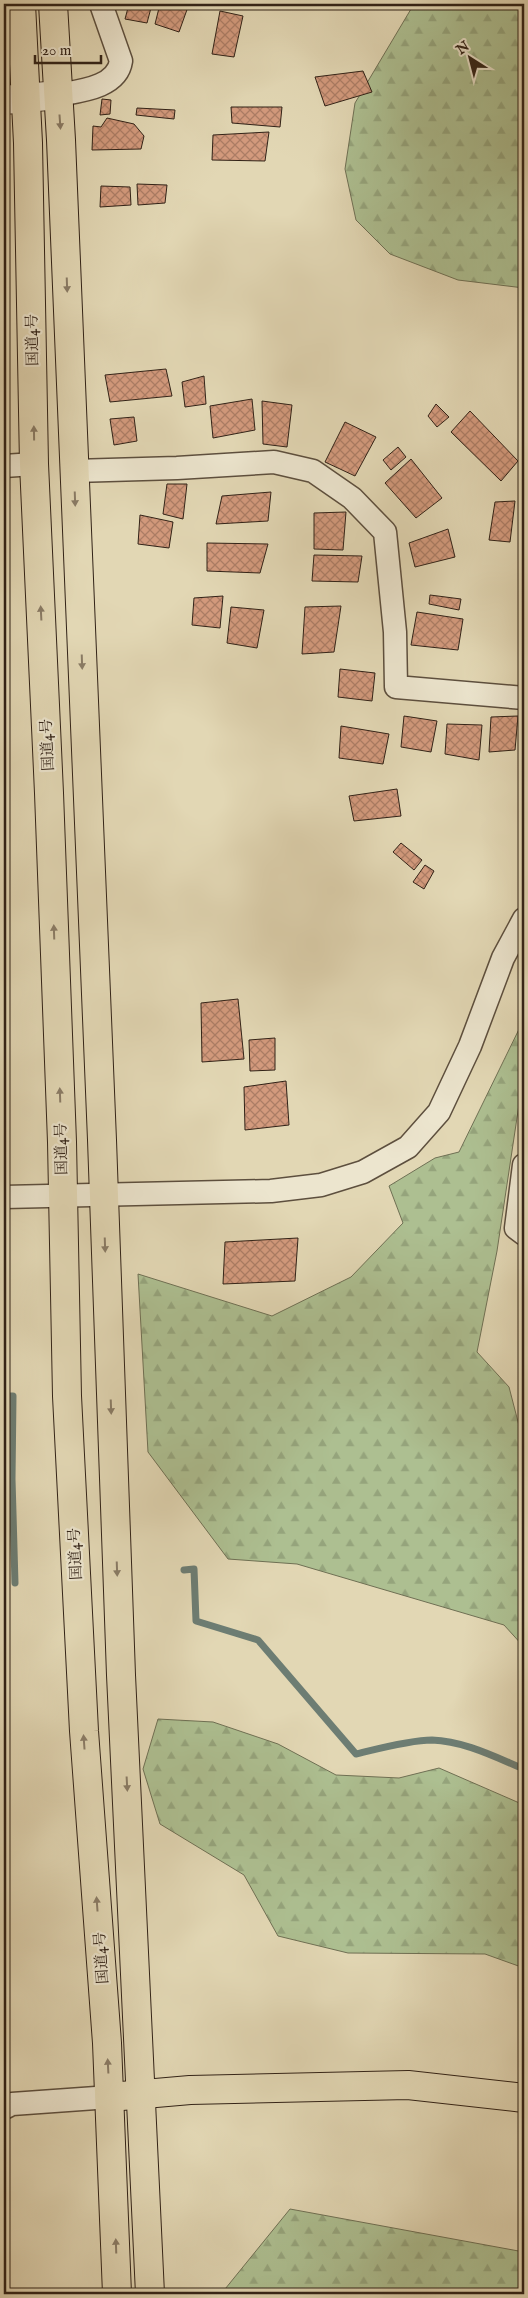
<svg xmlns="http://www.w3.org/2000/svg" width="528" height="2298" viewBox="0 0 528 2298" font-family="'IM FELL English','Noto Serif JP',serif">
	<style>
		.forest { fill: url(#forest-firs); stroke: #6f7054 }
		.lines { fill: none; stroke-linecap: round; stroke-linejoin: round }
		.stream { stroke: #6d7d73; stroke-width: 7 }
		.building { fill: url(#building-cross-hatch); stroke: #312217 }
		.minor-casing { stroke: #5d4f3e; stroke-width: 25 }
		.tertiary-casing { stroke: #5d4f3e; stroke-width: 30 }
		.trunk-casing { stroke: #312217; stroke-width: 30 }
		.motorway-casing { stroke: #312217; stroke-width: 30 }
		.minor { stroke: #ece5ce; stroke-width: 22 }
		.tertiary { stroke: #ece5ce; stroke-width: 28 }
		.trunk { stroke: #e2d7b4; stroke-width: 28 }
		.motorway { stroke: #e2d7b4; stroke-width: 28 }
		.oneway { fill: #8a7c66 }
		.labels { text-anchor: middle; stroke-width: 4.5; stroke-linejoin: round; paint-order: stroke }
		.street-label { font-size: 15px; fill: #312217; stroke: #ece5ce }
	</style>
	<defs>
		<pattern id="forest-firs" width="22" height="20" patternUnits="userSpaceOnUse" patternTransform="scale(1.25)"><rect width="22" height="20" fill="#adbf91"/><path d="M5 1l3.5 6h-7zM16 11l3.5 6h-7z" fill="#95a47c"/></pattern>
		<pattern id="building-cross-hatch" width="8" height="8" patternUnits="userSpaceOnUse" patternTransform="scale(1.25)"><rect width="8" height="8" fill="#d39a7d"/><path d="M0 0l8 8M0 8l8-8" fill="none" stroke="#ac7d65"/></pattern>
	</defs>
	<rect width="100%" height="100%" fill="#e2d7b4"/>
	<filter id="stains"><feTurbulence type="fractalNoise" baseFrequency=".004" numOctaves="4"/><feColorMatrix values="0 0 0 0 .2 0 0 0 0 .09 0 0 0 0 .02 0 0 0 .5 -.17"/></filter>
	<radialGradient id="worn" r=".72"><stop offset=".6" stop-color="#630" stop-opacity="0"/><stop offset="1" stop-color="#630" stop-opacity=".3"/></radialGradient>
	<path class="forest" d="M414 4H524V288L458 280 390 254 356 220 345 169 355 103Z
		M524 1019V1071L497 1251 477 1352 509 1387 524 1445V1647L504 1625 297 1564 228 1559 148 1452 138 1274 272 1316 351 1277 403 1223 389 1186 435 1158 459 1152Z
		M158 1719 213 1722 278 1744 336 1775 399 1778 439 1768 524 1805V1968L485 1954 348 1953 278 1936 244 1875 160 1824 143 1769Z
		M290 2209 524 2252V2294H221Z"/>
	<g class="lines">
		<path class="stream" d="M4 1396H13L12 1479 15 1583
			M184 1570 194 1569 196 1621 258 1640 356 1754C377 1749 410 1740 432 1740 464 1741 495 1757 524 1769"/>
	</g>
	<path class="building" d="M129 4H152L147 23 125 19Z
		M160 4H189L179 32 155 24Z
		M220 11 243 16 234 57 212 54Z
		M363 71 372 92 325 106 315 77Z
		M102 99 111 100 110 114 100 115Z
		M231 107H282L280 127 232 123Z
		M137 108 175 110 174 119 136 115Z
		M107 118 134 124 144 136 141 149 92 150 93 126 101 127Z
		M269 132 265 161 212 160 213 135Z
		M137 184 167 185 165 203 138 205Z
		M101 186 130 187 131 205 100 207Z
		M166 369 172 396 110 402 105 375Z
		M204 376 206 404 185 407 182 382Z
		M252 399 255 430 213 438 210 406Z
		M262 401 292 405 287 447 263 444Z
		M436 404 449 417 437 427 428 416Z
		M470 411 518 461 501 481 451 432Z
		M134 417 137 441 114 445 110 419Z
		M345 422 376 437 355 476 325 462Z
		M398 447 406 457 391 470 383 460Z
		M411 459 442 498 416 518 385 483Z
		M167 484H187L183 519 163 514Z
		M271 492 268 521 216 524 222 496Z
		M515 501 510 542 489 540 495 502Z
		M346 512 343 550 314 549V513Z
		M140 515 173 522 169 548 138 544Z
		M448 529 455 557 415 567 409 543Z
		M207 543 268 544 260 573 207 571Z
		M314 555 362 556 358 582 312 581Z
		M430 595 461 599 459 610 429 604Z
		M223 596 220 628 192 625 194 598Z
		M341 606 334 652 302 654 305 607Z
		M231 607 264 610 257 648 227 643Z
		M417 612 463 619 458 650 411 645Z
		M340 669 375 673 372 701 338 697Z
		M404 716 437 721 431 752 401 747Z
		M518 716 515 750 489 752 491 717Z
		M447 724 482 725 479 760 445 754Z
		M341 726 389 734 383 764 339 758Z
		M397 789 401 816 354 821 349 796Z
		M401 843 422 860 414 870 393 852Z
		M425 865 434 871 424 889 413 882Z
		M238 999 244 1059 202 1062 201 1003Z
		M275 1038V1070L250 1071 249 1040Z
		M286 1081 289 1125 245 1130 244 1087Z
		M298 1238 295 1281 223 1284 225 1242Z"/>
	<g class="lines">
		<g class="minor-casing">
			<path id="minor" d="M58 95C79 91 117 88 121 61L101 4
				M4 466 34 464
				M74 471 177 468 274 462 313 471 352 498 385 532 395 632 396 687 524 698
				M524 1165 516 1228 524 1234
				M4 1197 271 1191 321 1185 363 1172 408 1147 439 1112 470 1046 503 958 524 919
				M4 2108 12 2104 110 2097"/>
		</g>
		<g class="tertiary-casing">
			<path id="tertiary" d="M4 100 58 95"/>
		</g>
		<g class="trunk-casing">
			<path id="trunk" d="M21 4 28 143 34 464 49 793 62 1142 67 1396 84 1731 107 2043 117 2294
				M53 4 61 140 102 1140 121 1675 150 2294"/>
		</g>
		<g class="motorway-casing">
			<path id="motorway" d="M110 2097 190 2090 408 2085 524 2098"/>
		</g>
		<use href="#minor" class="minor"/>
		<use href="#tertiary" class="tertiary"/>
		<use href="#trunk" class="trunk"/>
		<use href="#motorway" class="motorway"/>
	</g>
	<defs><path id="oneway-solid" d="M-6-.8H1V-3.2L6.5 0L1 3.2V.8H-6Z" transform="scale(1.25)"/></defs>
	<g class="oneway">
		<use href="#oneway-solid" transform="translate(60 122) rotate(86)"/>
		<use href="#oneway-solid" transform="translate(67 285) rotate(88)"/>
		<use href="#oneway-solid" transform="translate(34 433) rotate(-91)"/>
		<use href="#oneway-solid" transform="translate(75 499) rotate(88)"/>
		<use href="#oneway-solid" transform="translate(41 613) rotate(-93)"/>
		<use href="#oneway-solid" transform="translate(82 662) rotate(88)"/>
		<use href="#oneway-solid" transform="translate(54 932) rotate(-92)"/>
		<use href="#oneway-solid" transform="translate(60 1095) rotate(-92)"/>
		<use href="#oneway-solid" transform="translate(105 1245) rotate(88)"/>
		<use href="#oneway-solid" transform="translate(111 1407) rotate(88)"/>
		<use href="#oneway-solid" transform="translate(117 1569) rotate(88)"/>
		<use href="#oneway-solid" transform="translate(84 1742) rotate(-94)"/>
		<use href="#oneway-solid" transform="translate(127 1784) rotate(87)"/>
		<use href="#oneway-solid" transform="translate(97 1904) rotate(-94)"/>
		<use href="#oneway-solid" transform="translate(108 2066) rotate(-93)"/>
		<use href="#oneway-solid" transform="translate(116 2246) rotate(-92)"/>
	</g>
	<g class="labels">
		<g class="street-label">
			<text transform="translate(32 340) rotate(-91)" y="5">国道4号</text>
			<text transform="translate(47 745) rotate(-93)" y="5">国道4号</text>
			<text transform="translate(61 1149) rotate(-91)" y="5">国道4号</text>
			<text transform="translate(75 1554) rotate(-93)" y="5">国道4号</text>
			<text transform="translate(101 1958) rotate(-94)" y="5">国道4号</text>
		</g>
	</g>
	<rect width="528" height="2298" fill="none" stroke="#e2d7b4" stroke-width="20"/>
	<rect x="5" y="5" width="518" height="2288" fill="none" stroke="#312217" stroke-width="2.5"/>
	<rect x="10" y="10" width="508" height="2278" fill="none" stroke="#312217"/>
	<g transform="translate(470 58) rotate(324)" stroke="#ece5ce" stroke-width="4" paint-order="stroke">
	<path d="M0-4L9 19L0 12L-9 19Z" fill="#312217"/>
	<text y="-8" font-size="14" font-weight="bold" text-anchor="middle" fill="#312217">N</text>
	</g>
	<path d="M35 55v8h66v-8" fill="none" stroke="#312217" stroke-width="2.5"/>
	<text x="42" y="55" font-size="15" fill="#312217" stroke="#ece5ce" stroke-width="4" paint-order="stroke">20 m</text>
	<rect width="100%" height="100%" filter="url(#stains)"/>
	<rect width="100%" height="100%" fill="url(#worn)"/>
</svg>
